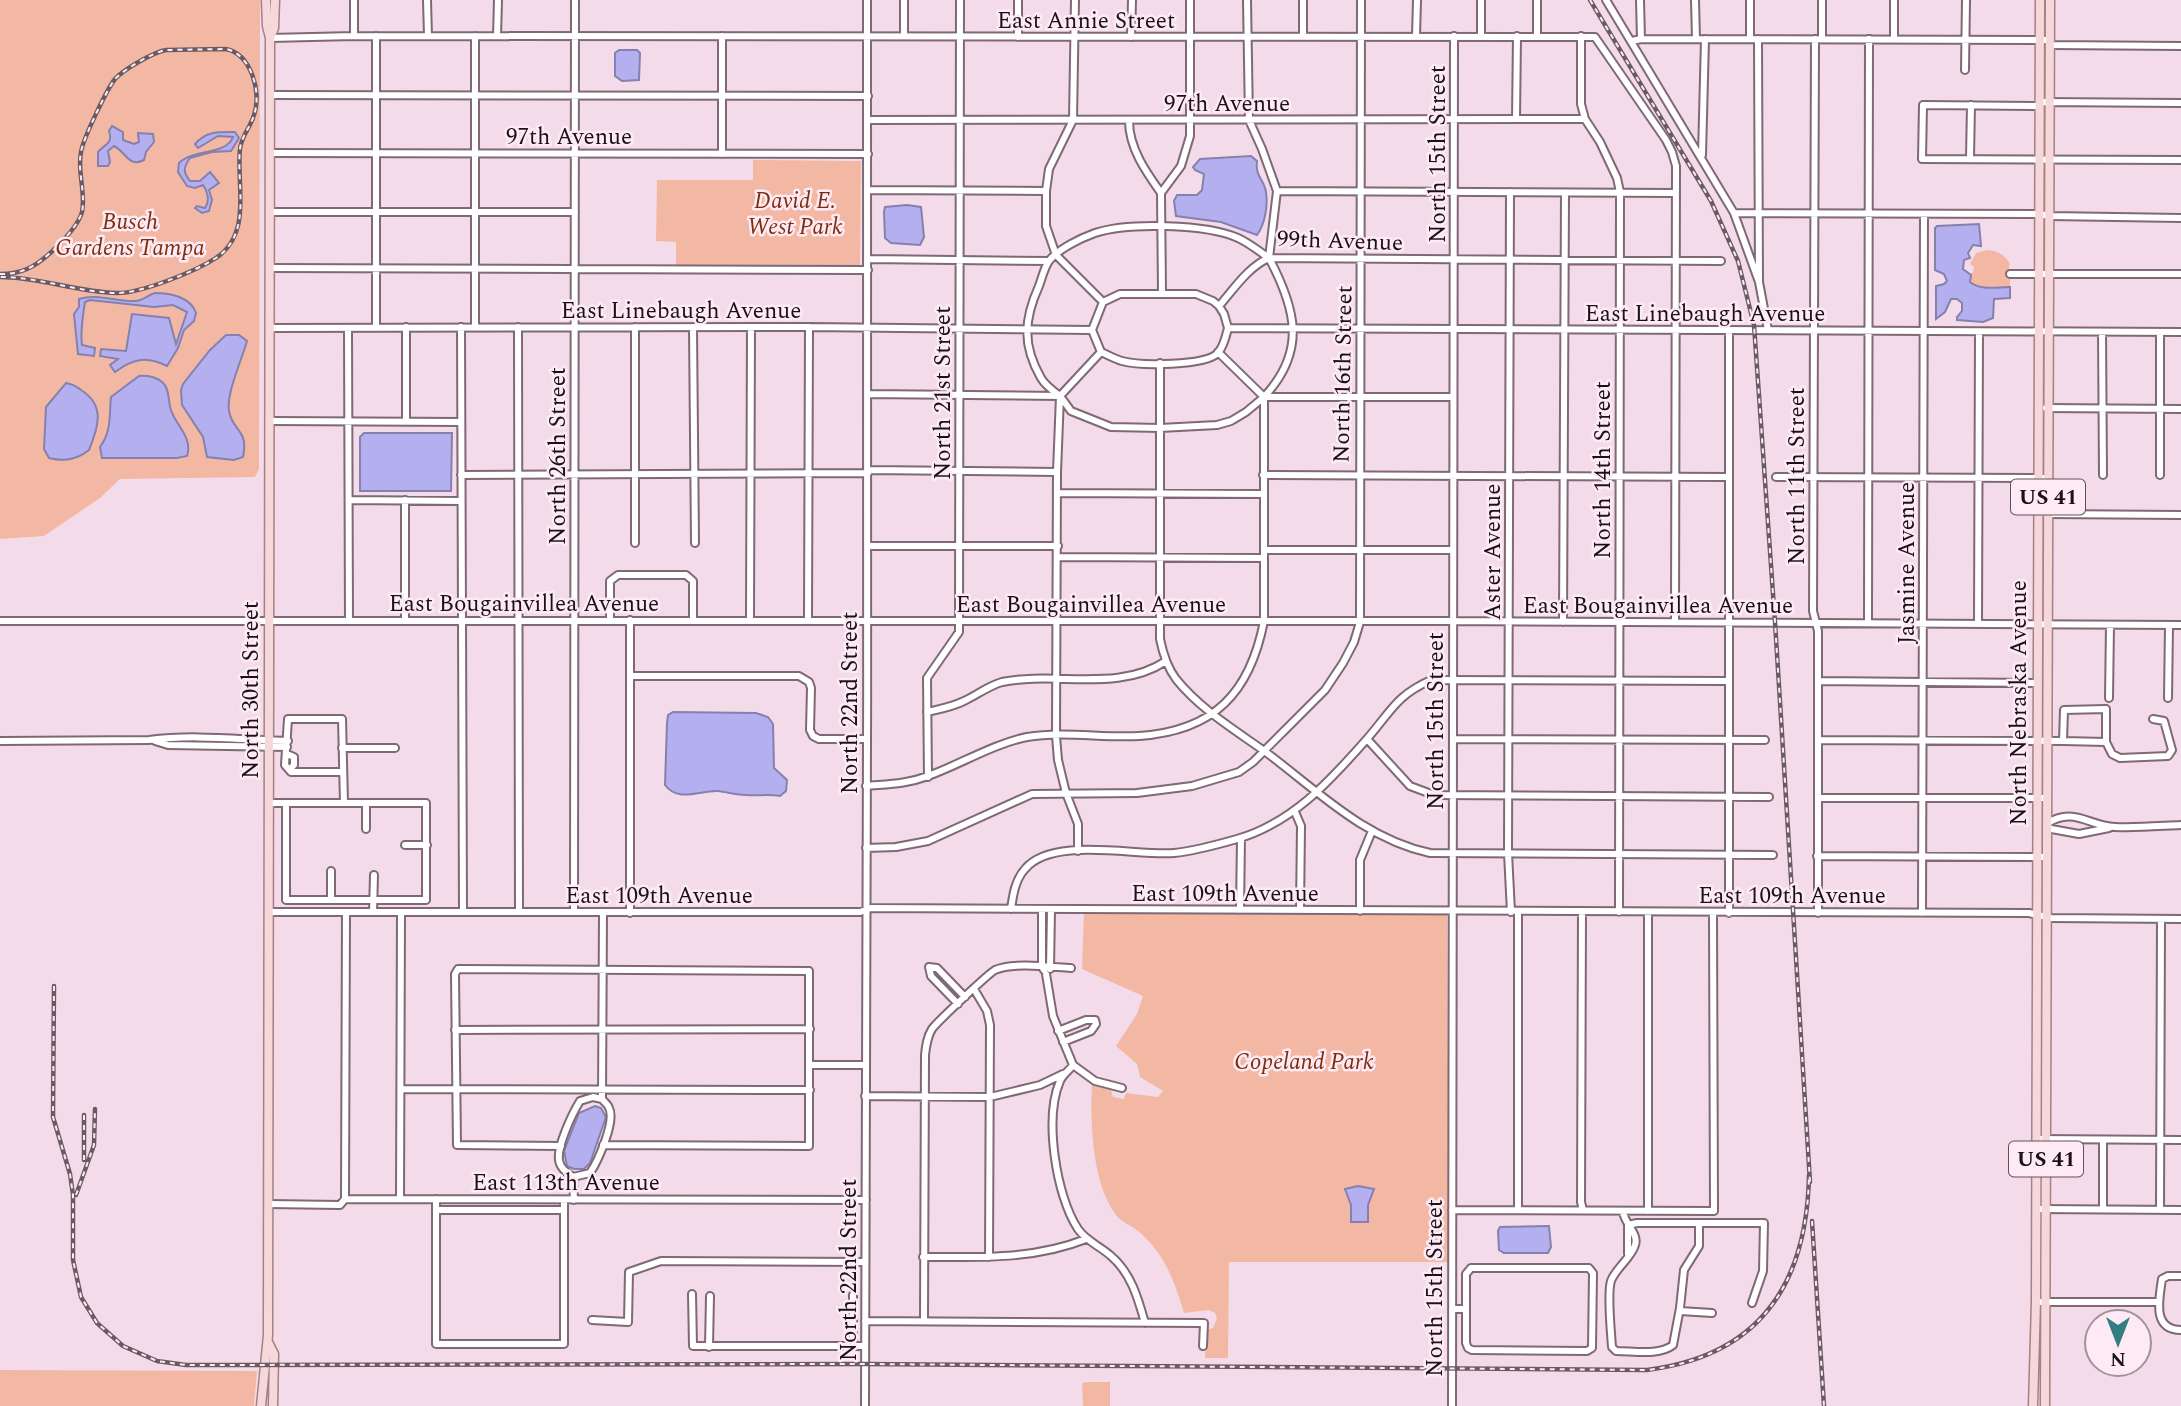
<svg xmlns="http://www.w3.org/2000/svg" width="2181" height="1406" viewBox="0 0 2181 1406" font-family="Spectral,serif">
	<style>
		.green { fill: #f3b8a4 }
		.water { fill: #b4b0f0; stroke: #8680ae; stroke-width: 2 }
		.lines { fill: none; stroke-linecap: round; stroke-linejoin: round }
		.minor-casing { stroke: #7e6975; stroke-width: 10 }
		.major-casing { stroke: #a58085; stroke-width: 11 }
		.minor { stroke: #fff; stroke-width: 6 }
		.major { stroke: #f6d7da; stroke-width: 8 }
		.rail-casing { stroke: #6a5b63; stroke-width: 4.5 }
		.rail { stroke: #feeaf5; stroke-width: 2; stroke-dasharray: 5; stroke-linecap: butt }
		.labels { text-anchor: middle; stroke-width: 5; stroke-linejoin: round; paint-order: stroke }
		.shield { fill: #feeaf5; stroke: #5e5258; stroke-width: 2 }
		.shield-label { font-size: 21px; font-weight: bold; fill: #191115 }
		.street-label { font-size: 23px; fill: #191115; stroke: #feeaf5 }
		.park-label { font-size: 23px; font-style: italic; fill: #7e2d0b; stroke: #feeaf5 }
	</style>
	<rect width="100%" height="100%" fill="#f4dbe9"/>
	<path class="green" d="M0 0H260L259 469 255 477 120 479 100 498 44 536 0 539Z
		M753 160 861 161 860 268 676 267V242L656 241 657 180H753Z
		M1987 250C1999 251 2005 255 2010 264L2007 276 2010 277V287L1984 288 1970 282V274L1973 272 1974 267 1970 264 1976 253Z
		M1084 911 1447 915 1449 1262H1229L1228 1358H1205L1206 1330 1213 1328 1217 1318 1215 1313 1209 1310 1184 1313C1174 1280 1165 1254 1138 1231 1131 1225 1121 1222 1116 1215 1092 1184 1090 1122 1092 1085L1111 1090 1113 1097 1124 1099 1126 1093 1158 1097 1163 1091 1140 1077 1137 1064 1116 1046 1137 1014 1143 996 1082 969Z
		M0 1370 257 1371 254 1406H0Z
		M1087 1382H1110V1406H1083L1082 1383Z"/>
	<path class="water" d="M619 50H637L640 53 639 80 622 81 615 76V53Z
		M112 126 123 132V140L134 144 139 142 138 133 153 134 154 142 146 152 144 160C129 168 126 152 114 146L108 151 110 162 108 166H98V152C106 143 113 144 109 131Z
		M235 132 239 138 231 151 212 152 190 158C183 168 183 172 190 181H200L210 172 219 183 209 190 212 200 209 211 202 213 195 208 197 206 205 208C210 201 208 192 203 185L195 188 187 186 178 172 179 163C192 149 227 155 233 137L218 136 198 148 195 144C206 131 218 132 235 132Z
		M1251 156 1257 161C1255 177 1264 179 1266 192 1268 206 1265 224 1257 235L1221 222 1176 216 1174 201 1177 195H1197L1202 190 1204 174 1195 170 1193 167 1200 159Z
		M907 205 921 207 924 237 920 245 891 243 885 238 884 212 885 207Z
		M1979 224 1981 246 1973 245 1968 253 1970 258 1964 260 1963 269 1971 275 1970 282C1981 291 1997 287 2010 287V298L1994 299 1993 318 1983 322 1957 320V317L1962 311V303L1957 299H1951L1945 312 1936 319V286L1944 284 1947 281 1944 274 1935 270V228L1937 226Z
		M155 293C170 293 191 297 196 313L194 321 184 330 178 348 167 366C147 356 134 358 115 372L110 365 118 359 100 356 101 349 126 351 132 314 169 318 176 344 187 312 173 305 154 307 90 300 85 302C83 315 80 331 82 345L95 348 94 356 78 354 74 314 79 307V299C97 293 117 302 135 301 143 301 147 295 155 293Z
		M226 335H239L247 341C242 359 226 394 229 411 232 431 249 429 243 457L234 460 207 457 203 437 182 405 181 390 183 384 210 350Z
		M139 376C147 375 158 377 164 384 170 391 168 402 171 410 176 426 193 437 187 456L177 458H102L100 447C112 431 109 415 111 397Z
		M66 383C72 384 76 386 81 390 105 405 99 426 89 450 77 460 64 462 49 458L44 449 46 407Z
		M364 433H452L451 491H360V437Z
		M673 712 756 713 768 717 773 724 774 768 787 780 786 791 780 796C768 794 758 796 746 795 736 795 727 792 718 791 701 790 678 803 665 785L667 723 668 715Z
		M595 1106 601 1108 606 1117 590 1163 584 1169H574L567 1166 564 1151 579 1113Z
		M1358 1186 1374 1189 1368 1205V1222H1351V1205L1345 1189Z
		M1549 1226 1551 1247 1548 1253H1504L1499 1250 1498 1231 1500 1227Z"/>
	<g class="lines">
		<g class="minor-casing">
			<path id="minor" d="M427 0 428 36
				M904 0V36
				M1018 0V37
				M1075 0 1073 120 1049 169 1046 191V226L1056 255 1103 302
				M1247 0 1249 120 1262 149 1277 191 1269 258
				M1481 0V36
				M1537 0V36
				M1606 0 1734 213 1759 282
				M1640 0 1641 39
				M1695 0 1696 39
				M1750 0V39
				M1822 0V39
				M354 36V0
				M376 36V327
				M475 36V327
				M497 36 498 0
				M722 36V154
				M1303 36V0
				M1416 36 1417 0
				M1581 36V104L1585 119 1600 142 1617 178 1620 192 1619 912
				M1131 37 1132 0
				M270 38 354 36 1595 37 1666 140 1672 152 1676 166 1675 622
				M1758 39 1759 282 1768 330
				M1815 39 1813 611 1818 631V913
				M1894 39V0
				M1632 41 1641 39 2049 40
				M2049 45 2181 46
				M1965 70 1966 0
				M270 95 868 96
				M2040 102 2181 103
				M2040 106 1923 105 1922 159 2181 160
				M1516 119 1517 36
				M868 120 1585 119
				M1129 121C1129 148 1146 172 1161 193
				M270 153 868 154
				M1702 155 1705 39
				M1970 158 1971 105
				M868 190 1046 191
				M1277 191 1675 193
				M1510 192 1508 853 1511 912
				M270 212H575
				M1734 213 2040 214 2049 216 2181 218
				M868 259 1049 261
				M270 268 868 270
				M2010 274H2181
				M1162 293 1161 193 1181 166 1190 136V0
				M1219 306C1233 290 1249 266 1269 258
				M461 327 463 911
				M518 327 519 911
				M635 327V543
				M693 327 695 543
				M270 328 809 327 1092 330
				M348 328 349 620
				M1228 328 2181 332
				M1092 330 1103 302 1120 294H1196L1213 301 1219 306 1224 314 1228 328
				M1092 330 1101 352C1108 355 1115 359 1122 361 1140 366 1205 366 1218 353 1224 346 1226 336 1228 328
				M2102 332 2103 475
				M2160 332V475
				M1218 352 1264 397
				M1160 363V639C1163 654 1167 667 1176 679 1201 710 1235 730 1267 753 1319 792 1365 839 1430 853L1773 855
				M868 394 1060 396 1071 411 1111 427 1160 428 1217 425 1231 421 1246 412 1264 397H1452
				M1060 396C1053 391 1045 385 1041 378 1022 345 1024 319 1039 286 1042 278 1044 268 1049 261 1058 249 1081 238 1095 233 1127 222 1207 224 1238 238 1249 243 1259 251 1269 258L1721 261
				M2046 408 2181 409
				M270 421 461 422
				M406 421V327
				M868 470 1057 472
				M461 475 868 473
				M1263 475 1728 477
				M1776 477 2043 478
				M1058 493 1263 494
				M349 500 461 501
				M2046 514 2181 515
				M867 546H1058
				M1264 550H1453
				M1058 557 1264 558
				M405 620V500
				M610 620V581L618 575H686L693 581V621
				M750 620 751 327
				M808 620 809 327
				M0 621H1452L2181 625
				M1563 622 1565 193
				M1868 623 1869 39
				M1978 624 1979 332
				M631 676H799L809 682 811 688 810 730 813 736 819 739H866
				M1819 681 2037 683
				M2109 698 2110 625
				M2168 698 2169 625
				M927 712C940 709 952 707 964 701 977 695 988 686 1002 682 1056 671 1118 693 1166 661
				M1367 739 1410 786 1434 795 1769 797
				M1453 739 1765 740
				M1818 740 2063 741 2064 710 2106 709V742L2063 741
				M0 741 149 740C195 734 242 740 288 741
				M155 741 168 745 287 747
				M2106 742 2112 754 2120 758 2168 756 2172 750 2164 721 2153 719
				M342 748H395
				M287 754 294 757V765L290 769
				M343 772H291L285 765 288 719H342L344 803
				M928 777 927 678 959 632 960 0
				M866 786C888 784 907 784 928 776 961 764 993 744 1027 737 1064 731 1102 738 1139 736 1214 731 1250 693 1264 621V397C1307 351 1296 309 1269 258
				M1818 798H2046
				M270 803C322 803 374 803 426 803V900H286V803
				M366 803V829
				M1295 812 1301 826 1300 910
				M2046 824C2074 806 2088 826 2115 827 2136 828 2159 826 2181 825
				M2046 828 2079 834 2109 828
				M405 845H427
				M866 848 896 847 928 841 1032 794 1137 793 1192 786 1239 772 1253 762 1325 690 1343 663 1354 642 1360 622 1361 0
				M1078 851V824L1066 793 1058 760 1056 736 1057 472 1060 396 1101 352
				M1817 856 2046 857
				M331 871V899
				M1011 909C1013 895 1015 880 1025 869 1052 836 1135 856 1174 853 1195 851 1216 845 1237 839 1292 823 1329 782 1366 740 1391 712 1395 696 1431 680L1727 681
				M1042 910V967L1044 970
				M1240 910 1241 838
				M1360 911V860L1372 831
				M269 912H860L871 908 2029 913 2051 918 2181 919
				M373 912 374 875
				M574 912 575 0
				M1582 912 1581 1202 1583 1210
				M630 913V620
				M1648 913V1211
				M1729 913V331
				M1922 913 1924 214
				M1050 969 1051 910
				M1046 974 1053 1016 1073 1065C1069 1071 1063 1074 1060 1081 1044 1118 1056 1196 1078 1229 1086 1241 1100 1246 1111 1256 1131 1273 1138 1298 1145 1323
				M974 989 987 1011 990 1025 989 1257
				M958 1004 931 976 929 967 937 968 965 997
				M455 1030 810 1029
				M1058 1031 1086 1020H1095L1096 1024 1091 1031 1063 1042
				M810 1065H865
				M1073 1065 1095 1081 1122 1088
				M401 1089 810 1090
				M865 1096 990 1097 1040 1085 1063 1074
				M2036 1139 2181 1140
				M2103 1140V1209
				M561 1146 457 1145 455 974 458 969 809 971V1146L603 1145
				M573 1177 590 1173C598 1161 616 1121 609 1108 608 1104 604 1102 602 1099L603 913
				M345 1199 346 912
				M400 1199 401 912
				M436 1199V1344H564V1200
				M574 1200 573 1177C566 1172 560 1168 559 1160 557 1146 572 1114 580 1101L593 1097 602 1099
				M268 1204 340 1205 345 1199 866 1200
				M2036 1209 2181 1210
				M436 1210H564
				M1452 1210 1714 1211 1713 913
				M1518 1210V912
				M2160 1210 2161 919
				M1623 1211C1624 1224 1639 1233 1635 1245 1632 1257 1615 1269 1611 1281 1607 1293 1611 1332 1612 1347L1616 1351C1634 1351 1659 1356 1673 1345L1680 1308 1684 1270 1699 1246V1223
				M1628 1225 1637 1223H1764L1763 1271 1752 1303
				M1628 1227V1254
				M923 1257C979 1257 1033 1260 1086 1239
				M2181 1276H2168L2162 1279C2159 1300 2152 1330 2181 1330
				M692 1294 693 1346H865
				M853 1295V1346
				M2041 1302H2158
				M1452 1309H1466V1343L1468 1348 1472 1350 1587 1351 1592 1348 1593 1273 1589 1268H1471L1466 1274V1309
				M1680 1311 1712 1313
				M592 1320 628 1322 629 1272 661 1261 865 1262
				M865 1321 1204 1323 1203 1346
				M924 1321 925 1055C926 1046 927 1037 932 1029 937 1022 988 974 995 970 1013 962 1051 967 1071 968
				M709 1347 710 1296
				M865 1406C865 937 870 469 867 0
				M1452 1406 1454 36"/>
		</g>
		<g class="major-casing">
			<path id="major" d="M270 38 274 28 275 0
				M268 1342 274 1354 273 1406
				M261 1406 268 1335 270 38 267 26 266 0
				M2033 1406 2036 1301 2040 0
				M2045 1406 2050 0"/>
		</g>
		<use href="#minor" class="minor"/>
		<use href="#major" class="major"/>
		<g class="rail-casing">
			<path id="rail" d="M1590 0 1711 201 1738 261 1754 325 1775 622 1810 1182
				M0 274C9 274 18 273 27 269 44 262 77 230 82 212 86 192 77 172 81 152 83 139 107 89 115 79 124 69 154 52 166 50L226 49C251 54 262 92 254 115 251 126 241 137 240 149 236 185 253 233 216 258 196 271 140 294 116 293 77 292 39 277 0 277
				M54 986 53 1117 70 1174 73 1195V1260L81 1297 97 1323 123 1346 157 1361 186 1365 865 1364 1647 1370C1760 1356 1807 1284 1809 1175
				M84 1160V1115
				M76 1195 94 1145 95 1109
				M1812 1221 1824 1406"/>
		</g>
		<use href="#rail" class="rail"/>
	</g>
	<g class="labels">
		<g class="shield">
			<rect x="2011" y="479.5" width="74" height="35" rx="5"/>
			<rect x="2009" y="1141.5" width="74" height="35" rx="5"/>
		</g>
		<g class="shield-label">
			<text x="2048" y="504">US 41</text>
			<text x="2046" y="1166">US 41</text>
		</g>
		<g class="street-label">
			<text x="1086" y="28">East Annie Street</text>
			<text x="1227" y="111">97th Avenue</text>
			<text x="569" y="144">97th Avenue</text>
			<text transform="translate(1437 154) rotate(-90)" y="8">North 15th Street</text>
			<text transform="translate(1340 240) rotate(2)" y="8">99th Avenue</text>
			<text x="681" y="318">East Linebaugh Avenue</text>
			<text x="1705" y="321">East Linebaugh Avenue</text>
			<text transform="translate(1342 374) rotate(-89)" y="8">North 16th Street</text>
			<text transform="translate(942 393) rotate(-90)" y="8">North 21st Street</text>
			<text transform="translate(557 456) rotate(-90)" y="8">North 26th Street</text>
			<text transform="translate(1602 470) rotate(-90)" y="8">North 14th Street</text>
			<text transform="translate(1796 476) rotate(-90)" y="8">North 11th Street</text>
			<text transform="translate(1492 552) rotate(-90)" y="8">Aster Avenue</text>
			<text transform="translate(1906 563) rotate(-90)" y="8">Jasmine Avenue</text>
			<text x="524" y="611">East Bougainvillea Avenue</text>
			<text x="1091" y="612">East Bougainvillea Avenue</text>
			<text x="1658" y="613">East Bougainvillea Avenue</text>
			<text transform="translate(250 690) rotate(-90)" y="8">North 30th Street</text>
			<text transform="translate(849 703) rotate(-90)" y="8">North 22nd Street</text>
			<text transform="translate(2018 703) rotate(-90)" y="8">North Nebraska Avenue</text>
			<text transform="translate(1435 721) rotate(-90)" y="8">North 15th Street</text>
			<text x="1225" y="901">East 109th Avenue</text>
			<text x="659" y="903">East 109th Avenue</text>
			<text x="1792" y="903">East 109th Avenue</text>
			<text x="566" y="1190">East 113th Avenue</text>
			<text transform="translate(848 1270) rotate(-90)" y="8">North 22nd Street</text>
			<text transform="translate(1434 1288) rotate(-90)" y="8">North 15th Street</text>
		</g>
		<g class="park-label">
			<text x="795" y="208">David E.<tspan x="795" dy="26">West Park</tspan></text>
			<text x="130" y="229">Busch<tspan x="130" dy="26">Gardens Tampa</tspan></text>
			<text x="1304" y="1069">Copeland Park</text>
		</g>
	</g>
	<g transform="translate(2118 1343) rotate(180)"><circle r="33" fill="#feeaf5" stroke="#a2939b" stroke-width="2"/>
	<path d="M0-5L12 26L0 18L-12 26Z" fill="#337c81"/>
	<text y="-10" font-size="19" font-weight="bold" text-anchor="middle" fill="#191115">N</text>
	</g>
</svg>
